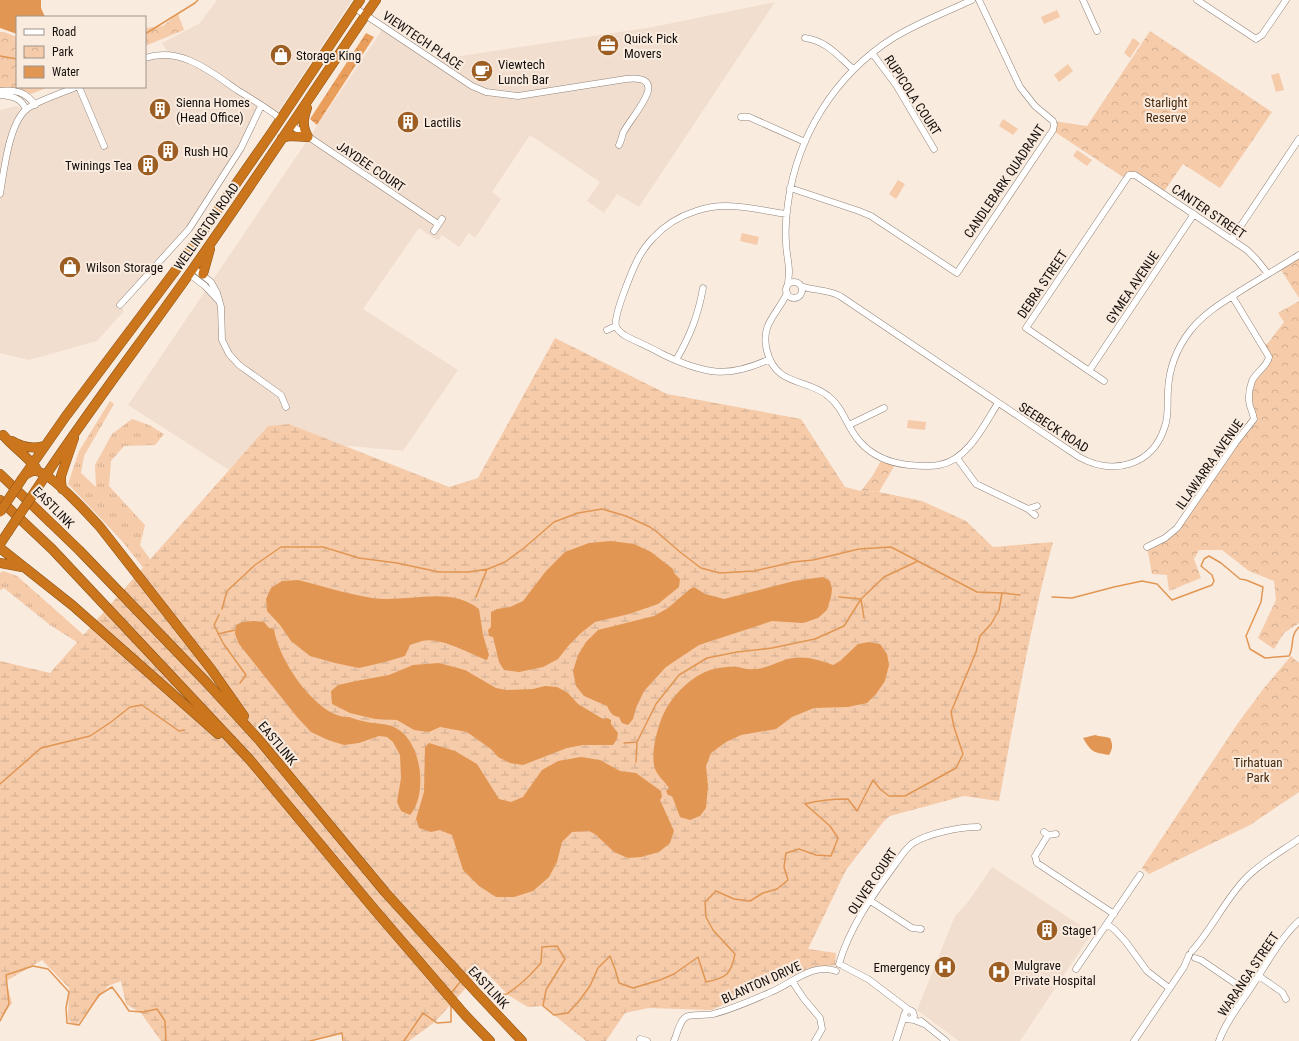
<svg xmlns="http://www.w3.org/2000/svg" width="1299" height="1041" viewBox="0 0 1299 1041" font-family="'Roboto Condensed',sans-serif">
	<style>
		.built { fill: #f2dece }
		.grass { fill: url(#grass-tufts) }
		.forest { fill: url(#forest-crowns) }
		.wetland { fill: url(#wetland-marsh) }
		.park { fill: url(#park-crowns) }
		.pitch { fill: #f5cbaa }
		.water { fill: #e29653 }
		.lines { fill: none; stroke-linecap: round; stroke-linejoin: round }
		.stream { stroke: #e29653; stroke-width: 1.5 }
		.minor-casing { stroke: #908379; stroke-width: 7 }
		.highway-casing { stroke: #8b5217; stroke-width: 10 }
		.minor { stroke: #fff; stroke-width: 6 }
		.highway { stroke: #cb761c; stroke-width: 9 }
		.highway-bridge-casing { stroke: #8b5217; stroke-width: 10; stroke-linecap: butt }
		.highway-bridge { stroke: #cb761c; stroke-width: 9 }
		.labels { text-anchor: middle; stroke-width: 4; stroke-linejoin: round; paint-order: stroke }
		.poi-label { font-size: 13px; fill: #15100d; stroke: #faebdf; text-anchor: start }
		.street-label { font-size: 13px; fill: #15100d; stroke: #faebdf }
		.park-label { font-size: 13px; fill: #492b0e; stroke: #faebdf }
	</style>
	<defs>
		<pattern id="grass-tufts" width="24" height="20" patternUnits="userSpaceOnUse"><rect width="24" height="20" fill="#f5cbaa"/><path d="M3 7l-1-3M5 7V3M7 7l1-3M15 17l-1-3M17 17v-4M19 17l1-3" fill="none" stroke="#d1ad91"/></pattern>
		<pattern id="forest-crowns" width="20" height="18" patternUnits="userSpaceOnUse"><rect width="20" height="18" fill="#ea9e5b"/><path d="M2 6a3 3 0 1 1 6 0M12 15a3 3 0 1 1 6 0" fill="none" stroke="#c8874e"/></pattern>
		<pattern id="wetland-marsh" width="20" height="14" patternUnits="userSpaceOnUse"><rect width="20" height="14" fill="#f5cbaa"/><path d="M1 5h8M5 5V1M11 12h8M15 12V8" fill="none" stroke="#d1ad91"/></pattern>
		<pattern id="park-crowns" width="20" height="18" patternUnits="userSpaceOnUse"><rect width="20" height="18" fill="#f5cbaa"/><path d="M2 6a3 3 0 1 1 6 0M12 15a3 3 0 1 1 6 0" fill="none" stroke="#d1ad91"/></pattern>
	</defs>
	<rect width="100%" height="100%" fill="#faebdf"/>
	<path class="built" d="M217 0H352L276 115 262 106 241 148 189 229 120 305 124 311 97 341 29 360 0 353V110L16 106 21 109 76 87H145V58L169 54 162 43 200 23Z
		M775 2 639 207 617 194 604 213 587 201 600 182 530 135 492 192 501 199 475 238 469 233 459 247 442 235 438 241 419 228 363 309 458 370 403 451 339 445 289 424 268 426 229 470 128 405 384 27 434 60 653 27Z
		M992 867 1092 933 1020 1041H959L917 1010 955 916 968 902Z"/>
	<path class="grass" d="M110 401 114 404 84 456 81 473 96 487 95 465 112 434 132 419 149 425 164 434 155 445 124 446 111 461 109 486 145 525 140 545 201 631 195 633 122 541 68 484 79 451Z
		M3 571 17 576 95 645 94 653 50 625 4 588 0 590V573Z"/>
	<path class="forest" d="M366 33 374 37 317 125 310 119Z"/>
	<path class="wetland" d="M555 338 667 394 801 419 845 487 861 491 879 492 922 501 966 521 993 547 1053 542C1030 627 1015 714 999 801L964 796 890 816 884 821 846 870 808 949 836 953 835 965 810 968 711 1010 649 1008 625 1013 606 1041H586L543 1006 528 1007 508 995 483 969 435 1022 409 1041H344L342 1034 312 1041H161L141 1013 126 1004 121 981 108 986 76 1026 68 1020 69 988 42 960 6 981 12 1003 0 1020V661L50 673 268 426 289 424 449 487 478 478Z"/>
	<path class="park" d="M178 14 184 30 145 46V28L163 26Z
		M1150 31 1272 112 1220 188 1183 164 1163 193 1135 175 1126 179 1052 130 1053 121 1087 126Z
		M0 32H4L17 37V87H49L31 94 16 88 0 89Z
		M1299 255V298L1279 267Z
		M1299 301V623L1284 633 1274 649 1258 638 1276 600 1274 581 1249 571 1222 550H1199L1194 559 1201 578 1169 591 1167 575 1152 574 1147 547 1170 535 1251 423 1250 406 1252 382 1268 362 1263 346 1268 343 1284 322 1278 313Z
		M882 459 896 463 879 492 861 491 873 475Z
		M1291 656 1299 663V792L1250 825 1149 874 1142 868 1238 723 1264 688Z"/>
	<path class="pitch" d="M1057 10 1060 17 1044 24 1041 17Z
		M1133 38 1140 43 1130 58 1124 53Z
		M1068 64 1073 71 1059 82 1054 75Z
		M1279 73 1284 90 1276 92 1271 75Z
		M1003 119 1018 129 1013 135 999 126Z
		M1077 150 1092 160 1087 166 1073 156Z
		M898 180 905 184 896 199 889 194Z
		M742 233 759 237 757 245 740 241Z
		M908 420 926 422 925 430 907 428Z"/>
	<path class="water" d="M0 0H41V8L45 17H17V34L0 28Z
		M611 541 634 544 651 552 673 569 674 573 680 579 679 587 658 604 629 614 595 622 581 633 569 645 558 659 543 667 519 672 504 670 499 662 493 637 489 636 488 630 491 627V612L497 609 510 607 523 601 546 571 565 552 589 543Z
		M823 577 830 581 832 589 831 597 827 610 818 618 803 623 772 621 699 645 666 667 644 691 636 708 633 719 628 725 622 723 619 717C612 716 610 712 607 706L584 696 576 686 573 671 578 655 586 642 598 630 654 616 668 608 690 589 694 587 705 594 724 599 794 581Z
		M298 580C322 586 347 594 372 598 407 603 449 585 479 609L483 635 489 655 487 660C470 654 440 636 422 641 418 642 414 644 410 645L405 656 385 662 359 668 335 663 310 656 291 641 280 625 267 611 266 599 271 588 282 581Z
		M254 621 264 622 269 628 274 629C278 658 311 708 340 716 343 717 346 717 349 717 355 719 361 721 367 722 376 724 387 723 396 728 422 742 428 794 410 815L401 811 397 802 401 778 400 755 393 742 387 737 379 736 359 743 344 745 328 740 311 732 297 717 239 644 235 634 236 625 242 622Z
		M869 642 880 644 887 654 889 665 885 681 876 694 867 703 848 707 814 708 792 717 776 729 741 735 726 742 711 753 706 766 708 786 706 808 700 816 690 820 680 817 672 796 668 795 666 791 669 788C665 782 659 777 656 771 648 756 660 716 669 704 677 692 690 679 703 673 713 668 727 666 738 667 743 668 748 670 753 669 764 669 773 664 782 661 800 654 816 659 833 665L840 661 858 644Z
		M439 663 465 670 496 688 506 690 533 689 545 686 557 687 568 693 578 704 603 719 607 718 611 720V724L618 733 617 739 613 745H583L567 748 523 765 510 763 498 757 491 749 467 732 440 727 429 732 414 730 397 720 375 719 350 713 332 704 331 691 338 685 356 681 389 675 413 665Z
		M1095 735C1100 737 1104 736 1110 738 1113 745 1113 748 1109 755 1093 752 1092 753 1083 738Z
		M429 743 455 751 477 764 499 799 511 802 523 797 542 770 558 761 581 757 600 760 620 771 636 773 661 791 662 797 660 800 674 831 670 843 659 852 641 857 628 858 614 852 595 834 589 831 572 832 562 842 557 862 549 877 533 891 514 897H496L479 886 463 870 452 835 440 830 431 832 419 828 416 819 424 792 425 747Z"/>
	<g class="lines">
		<path class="stream" d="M145 34 195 3 198 0
			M0 56 17 59
			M476 597 487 569
			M839 597 861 599 864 618
			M1052 597 1072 598 1114 587 1142 581 1157 584 1172 600 1212 585 1214 581 1212 575 1201 566 1204 559 1209 556 1221 563 1240 579 1246 580 1263 587 1261 602 1246 636 1250 649 1265 658 1289 656C1295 645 1289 637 1299 627
			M222 609 227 591 255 565 281 547H323L359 558 397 563 439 572H468L488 569 505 562 524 548 554 522 578 513 602 509 626 516 650 527 657 532 680 552 701 568 720 573 754 571 793 562 813 560 859 549 891 547 977 592 1002 593
			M219 615 214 625 223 643 246 675 240 683
			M218 634 235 630
			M624 743 637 742
			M636 762 637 742 656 704 679 675 707 658 737 652 772 648 815 639 844 626 861 599 884 577 918 561
			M0 784 41 748 90 736 111 722 130 707 142 705 179 731 184 730
			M466 977 474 972 484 982 492 995 507 994 519 985 530 975 541 963 542 947 557 946 565 959 546 990 543 1006 554 1015 568 1013 579 1001 590 986 598 968 610 956 615 969 619 983 633 988 660 980 674 974 698 957 706 982C727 978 731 974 735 954L713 930 706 917 705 902 716 891 734 899 750 901 763 893 777 889 788 880 784 867 786 853 799 849 816 855 831 856 838 838 830 826 805 804C820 800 833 799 848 799L857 811 873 780 880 789 889 796H905L956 768 963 754 954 727 951 712 976 652 980 636 991 624 999 610 1002 593 1020 595
			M451 993 461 981
			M0 1021 9 1004 6 975 33 966 48 969 69 992 66 1008 67 1023 79 1025 99 995 112 987 121 999 129 1011 143 1012 157 1009 165 1021 166 1041
			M310 1041 342 1033 343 1041
			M404 1041 423 1013 437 1023 451 1022V1004"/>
		<g class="minor-casing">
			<path id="minor" d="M1083 0 1097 31
				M1197 0 1256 39 1262 35 1286 0
				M355 8 472 86 486 92 518 96 626 79C674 74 631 116 623 133 622 137 621 141 619 145
				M805 38C827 41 838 56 853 69
				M872 53 896 85 934 149
				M145 58C180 46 210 71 237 90 252 99 267 108 281 119
				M79 87 104 146
				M0 91C15 89 26 92 35 105
				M0 95C12 96 22 98 26 110
				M741 117H749L805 142
				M291 125 438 224
				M790 188 859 211 871 216 957 273 1053 130 1054 125 1053 121 1035 106 1020 87 979 0
				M0 194C4 171 9 121 28 108 42 99 60 94 76 87
				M434 231 442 219
				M1232 239 1299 139
				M786 290a8 8 0 1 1 16 0a8 8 0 1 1-16 0Z
				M788 284C788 281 789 276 789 272 789 262 786 252 786 242 785 229 786 216 788 203 797 136 835 75 893 38 917 23 946 12 972 0
				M801 286C814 291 827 289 840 296L1079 457C1113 476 1153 466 1165 426 1169 415 1167 402 1168 390 1169 369 1177 348 1190 331 1204 313 1223 302 1242 290 1261 278 1280 267 1299 255
				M787 293C777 315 760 324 767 351 776 387 807 378 828 396 844 408 847 429 861 443 874 457 890 463 909 465 919 466 930 467 939 465 968 460 984 425 998 403
				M219 301 205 286 192 276 191 271 196 270 211 282 217 293 221 307 222 340 229 354 239 365 281 395 286 407
				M120 305 189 229 241 148 261 106
				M607 330 616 326
				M770 359C727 379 704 374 662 354 650 347 637 342 624 335 620 332 617 330 616 326 613 316 633 268 639 257 643 250 647 244 653 238 665 225 680 216 696 211 726 200 757 210 786 214
				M676 360C690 336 698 316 703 288
				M1089 371 1194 214
				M1104 381 1026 328 1129 175H1135L1247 250 1257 260 1268 274
				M849 425 884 408
				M957 458 976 484 1028 509 1035 515
				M1028 509 1037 506
				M1147 547 1165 538 1177 528 1236 442 1254 419C1253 414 1252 411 1250 406 1248 398 1249 389 1252 381 1256 372 1267 367 1269 357L1232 296
				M1044 832 1048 835 1056 834
				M1048 835 1035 856 1037 863 1114 914
				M869 900 912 928 921 929
				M1107 924 1115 930 1126 942 1147 971 1169 988
				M1192 951C1213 928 1225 899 1247 877 1262 862 1282 851 1299 839
				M1195 958 1201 960 1248 992
				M839 964C851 922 879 887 904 852 907 849 910 845 913 843 929 833 960 827 978 827
				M843 966 868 979 909 1010
				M1076 969 1140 875
				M1259 976 1282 992 1286 999
				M792 981 804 999 820 1018 822 1029 815 1041
				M912 1019 914 1016 913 1012 910 1010 906 1011 904 1015 906 1019 914 1020 924 1024
				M921 1021 946 1041
				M640 1039 647 1041
				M674 1041C677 1034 680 1020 686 1017 690 1014 707 1016 713 1014 733 1009 753 1000 771 992 791 984 813 962 836 971
				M896 1041 904 1016
				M1134 1041 1184 967 1189 955
				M1219 1041C1226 1021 1241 1003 1252 986 1266 965 1281 937 1299 921"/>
		</g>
		<g class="highway-casing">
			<path id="highway" d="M307 108C303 119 302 126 308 137
				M282 138 290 136 308 137
				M203 274 210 249
				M3 435C13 447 27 456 36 468
				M12 441C22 447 33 449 44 446
				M0 474 79 550 208 684 260 741 385 892 475 991 522 1041
				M25 475C29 473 32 470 36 471 50 472 90 516 100 527L211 669 244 716
				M22 479 66 416 181 263 272 132 360 0
				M62 489 61 482V476L74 438
				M36 490C85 415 140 344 192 270 255 181 314 90 376 0
				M0 500 52 549 250 760 374 909 465 1015 490 1041
				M0 544 8 532
				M0 548 72 605 218 734
				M0 563 22 567"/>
		</g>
		<use href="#minor" class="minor"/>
		<use href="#highway" class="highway"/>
		<g class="highway-bridge-casing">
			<path id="highway-bridge" d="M0 512 22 479
				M8 532 36 490"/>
		</g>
		<use href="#highway-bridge" class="highway-bridge"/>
	</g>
	<defs>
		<g id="office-disc" transform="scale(1.15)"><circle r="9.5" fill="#9c5e23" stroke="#faebdf"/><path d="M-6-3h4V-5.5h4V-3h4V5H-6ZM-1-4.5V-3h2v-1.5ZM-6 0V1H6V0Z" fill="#fff"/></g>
		<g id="shop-disc" transform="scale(1.15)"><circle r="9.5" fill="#9c5e23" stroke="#faebdf"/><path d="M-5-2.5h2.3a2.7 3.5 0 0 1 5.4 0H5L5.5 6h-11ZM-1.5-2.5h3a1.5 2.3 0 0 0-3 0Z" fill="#fff"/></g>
		<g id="cafe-disc" transform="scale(1.15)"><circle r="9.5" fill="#9c5e23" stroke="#faebdf"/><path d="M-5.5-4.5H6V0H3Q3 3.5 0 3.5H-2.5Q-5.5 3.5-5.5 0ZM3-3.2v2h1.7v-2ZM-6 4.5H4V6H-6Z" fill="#fff"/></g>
		<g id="building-disc" transform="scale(1.15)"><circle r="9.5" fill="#9c5e23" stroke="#faebdf"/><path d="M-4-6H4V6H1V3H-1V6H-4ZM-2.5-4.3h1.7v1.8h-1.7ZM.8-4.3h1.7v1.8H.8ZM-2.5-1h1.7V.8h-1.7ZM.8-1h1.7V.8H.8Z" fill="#fff"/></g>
		<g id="hospital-disc" transform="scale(1.15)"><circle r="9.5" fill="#9c5e23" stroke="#faebdf"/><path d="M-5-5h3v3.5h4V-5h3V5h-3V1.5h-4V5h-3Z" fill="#fff"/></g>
	</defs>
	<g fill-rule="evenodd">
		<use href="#office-disc" x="608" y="45"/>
		<use href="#shop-disc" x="281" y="55"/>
		<use href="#cafe-disc" x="482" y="71"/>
		<use href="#building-disc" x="160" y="109"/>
		<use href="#building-disc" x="408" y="122"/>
		<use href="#building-disc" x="168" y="151"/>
		<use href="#building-disc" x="148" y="165"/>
		<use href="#shop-disc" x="70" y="267"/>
		<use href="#building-disc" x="1047" y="930"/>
		<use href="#hospital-disc" x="945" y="967"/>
		<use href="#hospital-disc" x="999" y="972"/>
	</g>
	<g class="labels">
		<g class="poi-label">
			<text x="624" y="43">Quick Pick<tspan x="624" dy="15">Movers</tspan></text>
			<text x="296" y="60">Storage King</text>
			<text x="498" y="69">Viewtech<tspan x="498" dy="15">Lunch Bar</tspan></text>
			<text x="176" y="107">Sienna Homes<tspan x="176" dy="15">(Head Office)</tspan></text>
			<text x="424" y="127">Lactilis</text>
			<text x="184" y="156">Rush HQ</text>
			<text x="132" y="170" text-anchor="end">Twinings Tea</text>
			<text x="86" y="272">Wilson Storage</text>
			<text x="1062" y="935">Stage1</text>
			<text x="1014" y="970">Mulgrave<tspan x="1014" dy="15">Private Hospital</tspan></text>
			<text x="930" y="972" text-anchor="end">Emergency</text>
		</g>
		<g class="street-label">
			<text transform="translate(423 40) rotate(34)" y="5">VIEWTECH PLACE</text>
			<text transform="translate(913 95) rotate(57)" y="5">RUPICOLA COURT</text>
			<text transform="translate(371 166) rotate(34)" y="5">JAYDEE COURT</text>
			<text transform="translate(1004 181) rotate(-56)" y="5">CANDLEBARK QUADRANT</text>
			<text transform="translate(1209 211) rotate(34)" y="5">CANTER STREET</text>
			<text transform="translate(206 226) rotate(-55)" y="5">WELLINGTON ROAD</text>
			<text transform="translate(1042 284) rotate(-56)" y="5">DEBRA STREET</text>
			<text transform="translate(1132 287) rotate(-56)" y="5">GYMEA AVENUE</text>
			<text transform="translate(1054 427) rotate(33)" y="5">SEEBECK ROAD</text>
			<text transform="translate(1209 464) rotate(-55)" y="5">ILLAWARRA AVENUE</text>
			<text transform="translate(54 507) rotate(45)" y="5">EASTLINK</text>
			<text transform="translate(278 743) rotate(50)" y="5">EASTLINK</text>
			<text transform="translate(872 881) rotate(-56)" y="5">OLIVER COURT</text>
			<text transform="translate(1248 974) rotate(-56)" y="5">WARANGA STREET</text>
			<text transform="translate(761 982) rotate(-24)" y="5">BLANTON DRIVE</text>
			<text transform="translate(489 987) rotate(47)" y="5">EASTLINK</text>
		</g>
		<g class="park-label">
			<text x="1166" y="107">Starlight<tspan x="1166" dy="15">Reserve</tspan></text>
			<text x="1258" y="767">Tirhatuan<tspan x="1258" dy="15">Park</tspan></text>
		</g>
	</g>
	<rect x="16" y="16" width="130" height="72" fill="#faebdf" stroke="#9e938b"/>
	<rect x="24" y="29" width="20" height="6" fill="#ffffff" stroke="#9e938b"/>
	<text x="52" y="36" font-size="12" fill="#15100d">Road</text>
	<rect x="24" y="46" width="20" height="12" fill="url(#park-crowns)" stroke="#9e938b"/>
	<text x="52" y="56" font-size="12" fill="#15100d">Park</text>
	<rect x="24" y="66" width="20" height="12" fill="#e29653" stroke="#9e938b"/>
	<text x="52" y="76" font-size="12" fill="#15100d">Water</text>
</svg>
